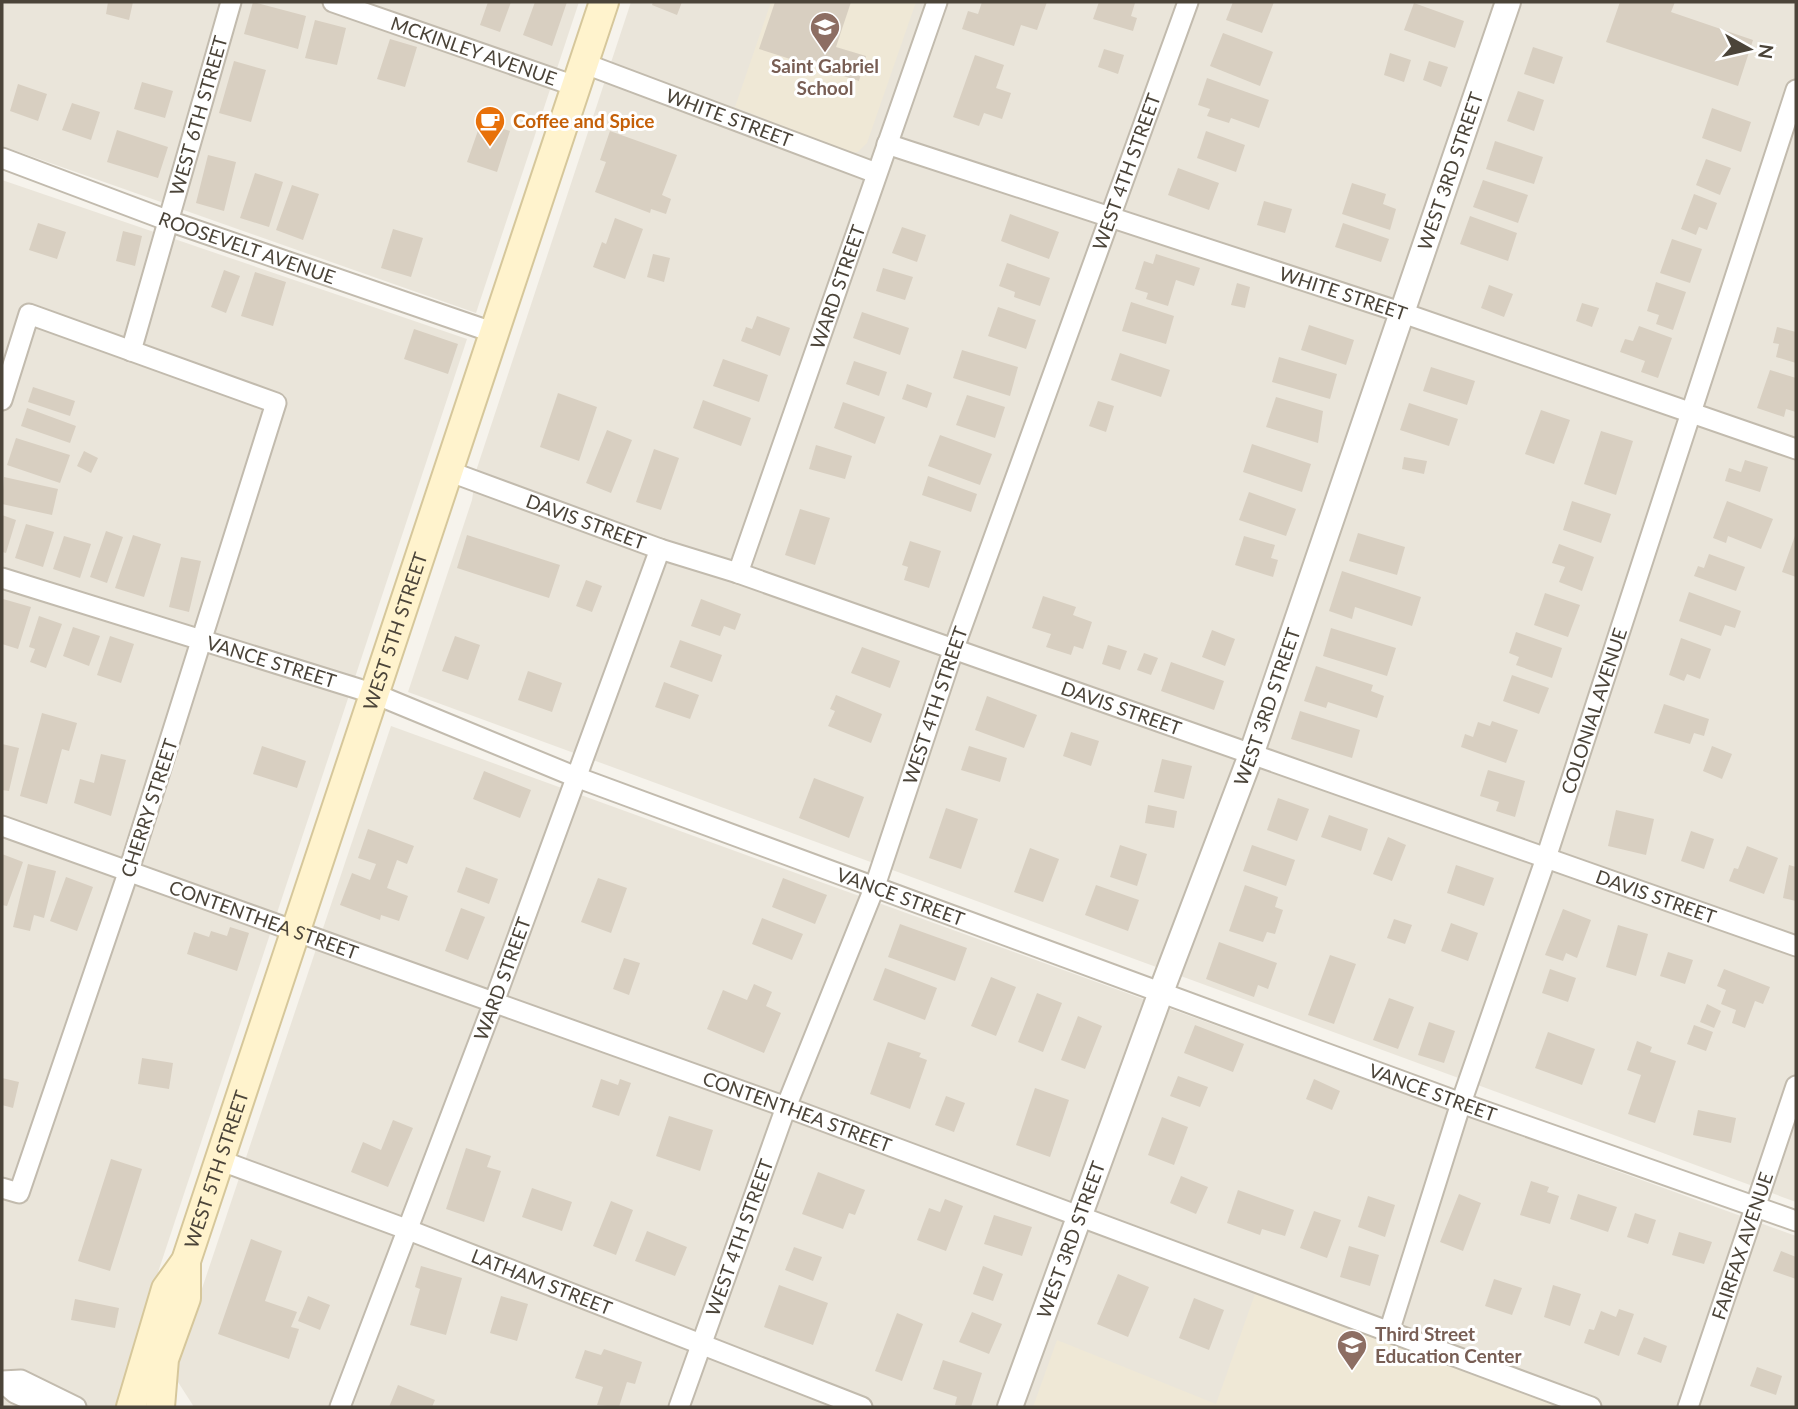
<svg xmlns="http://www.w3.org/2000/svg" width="1798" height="1409" viewBox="0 0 1798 1409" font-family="Lato,sans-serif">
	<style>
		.residential { fill: #eae5da }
		.education { fill: #efe8d6 }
		.building { fill: #d8cfc1 }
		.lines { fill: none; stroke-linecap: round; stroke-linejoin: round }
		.minor-casing { stroke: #c2bbae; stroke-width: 23 }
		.tertiary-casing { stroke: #c2bbae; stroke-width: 28 }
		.secondary-casing { stroke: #d6c79b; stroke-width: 32 }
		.minor { stroke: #fff; stroke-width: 19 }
		.tertiary { stroke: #fff; stroke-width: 24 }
		.secondary { stroke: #fff3cd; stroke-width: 28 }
		.labels { text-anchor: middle; stroke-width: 6; stroke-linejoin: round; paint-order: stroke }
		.street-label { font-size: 19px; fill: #4b4439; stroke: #fff }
		.education-label { font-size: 19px; font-weight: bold; fill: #785e54; stroke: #fff }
		.food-label { font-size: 19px; font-weight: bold; fill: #c56008; stroke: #fff; text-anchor: start }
	</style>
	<rect width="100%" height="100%" fill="#f6f3ec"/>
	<path class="residential" d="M2 2H579L476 313 2 146Z
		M631 2H1796V1202L408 692 472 500 477 468Z
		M2 180 467 339 129 1360 144 1407H2Z
		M391 726 1796 1236V1407H194L178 1382V1360Z"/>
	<path class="education" d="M771 2H916L867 143 858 152 851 153 735 107Z
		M1255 1294 1575 1407H1033L1057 1340 1216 1404Z"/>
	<path class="building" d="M108 2H133L129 20 106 14Z
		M253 2 306 16 298 49 244 34Z
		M488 2H511L500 32 480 25Z
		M535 2H567L552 46 523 35Z
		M653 2H682L677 15 652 5Z
		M775 2H851L836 47 866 56 859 81 759 49Z
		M982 2H1047L1037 30 1021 25 1014 46 962 29 968 11 978 14Z
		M1099 2 1135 3 1131 16 1137 18 1133 31 1093 19Z
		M1233 2H1274L1262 33 1226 20Z
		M1620 2H1675L1671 12 1753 40 1738 86 1606 42Z
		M1414 3 1464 21 1455 48 1404 30Z
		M315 20 346 28 337 65 305 58Z
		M1223 33 1273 52 1260 86 1210 66Z
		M390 39 417 47 405 87 377 79Z
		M1533 47 1563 57 1554 84 1524 74Z
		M1104 49 1124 55 1118 74 1098 67Z
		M1390 53 1411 60 1404 82 1384 75Z
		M975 55 1004 65 996 88 1011 93 1002 119 984 113 979 126 953 117Z
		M234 61 266 70 251 122 219 113Z
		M1429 61 1448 67 1441 87 1423 80Z
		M1207 78 1269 100 1259 128 1231 118 1229 123 1207 116 1210 109 1198 105Z
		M142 82 173 91 165 118 134 109Z
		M18 84 47 94 38 121 10 111Z
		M1518 91 1544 100 1534 131 1507 121Z
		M72 103 100 112 91 140 62 130Z
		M1712 108 1751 122 1741 152 1702 138Z
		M481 122 510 131 497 172 467 162Z
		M117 130 168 147 158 178 107 162Z
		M610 131 677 155 662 195 671 199 666 214 651 209 650 213 595 192 606 162 600 160Z
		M1206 131 1245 145 1236 172 1197 158Z
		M1495 141 1543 157 1534 184 1486 169Z
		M208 155 236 162 224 211 196 203Z
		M1706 159 1731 168 1720 195 1696 185Z
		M1178 168 1219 183 1209 210 1168 195Z
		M255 173 283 182 269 227 240 218Z
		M1483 180 1528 195 1518 223 1473 207Z
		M1352 183 1386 194 1383 204 1396 209 1390 230 1342 214Z
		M292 185 319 194 303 240 276 230Z
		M1694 194 1717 203 1707 230 1699 227 1696 235 1681 229Z
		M1264 201 1292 209 1285 233 1257 225Z
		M1010 214 1059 232 1049 259 1001 241Z
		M1470 216 1517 233 1508 261 1460 244Z
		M615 218 643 229 625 279 593 267 602 242 606 244Z
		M38 223 66 232 57 259 29 250Z
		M1343 223 1389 239 1381 262 1335 247Z
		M902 227 926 235 917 262 892 253Z
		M393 229 423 238 411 277 381 268Z
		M123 231 142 236 135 266 116 261Z
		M1672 239 1702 249 1690 283 1660 273Z
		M653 254 670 258 664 282 647 277Z
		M1156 254 1200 268 1194 286 1176 280 1168 306 1146 299 1148 293 1135 289 1144 261 1153 264Z
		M1007 263 1050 278 1040 306 1014 297 1015 292 999 286Z
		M883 268 913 277 905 300 876 291Z
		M224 270 240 276 226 313 211 307Z
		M255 272 286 282 273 326 241 316Z
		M1656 282 1686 292 1673 330 1656 324 1659 315 1647 311Z
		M1237 283 1250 287 1245 308 1231 305Z
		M1489 285 1513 294 1504 317 1481 308Z
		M1131 302 1174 316 1166 344 1122 331Z
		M1582 303 1599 308 1592 327 1576 321Z
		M998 307 1036 320 1026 349 988 336Z
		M862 312 909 328 900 355 853 338Z
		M757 316 790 328 780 356 741 341 746 327 752 329Z
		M1309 325 1354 340 1346 365 1301 350Z
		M1639 326 1672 338 1658 378 1641 372 1645 361 1620 352 1625 339 1633 341Z
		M1777 327 1796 332V363L1776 357 1779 344 1773 343Z
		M414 329 458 344 448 374 404 359Z
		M962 350 1018 367 1010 396 953 378Z
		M1120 353 1170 370 1161 397 1111 380Z
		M1279 357 1337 374 1330 399 1272 382Z
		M723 359 768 375 759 402 713 386Z
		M854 361 887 372 879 396 846 384Z
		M1431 367 1475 381 1467 405 1423 391Z
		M1770 370 1796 378V412L1786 409 1784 417 1757 408Z
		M907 384 932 393 927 408 902 399Z
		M33 387 75 401 70 416 28 402Z
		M558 393 597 407 579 461 540 447Z
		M967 395 1005 407 995 438 956 425Z
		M1276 397 1323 411 1318 443 1266 427Z
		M703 400 751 418 741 446 693 428Z
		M1098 401 1114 406 1106 432 1089 426Z
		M843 402 885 417 875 444 834 428Z
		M1409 403 1458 419 1449 446 1400 430Z
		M27 408 76 426 70 443 21 426Z
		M1541 410 1570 420 1554 464 1525 454Z
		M607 430 632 440 611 493 586 483Z
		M1601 431 1633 441 1616 495 1584 484Z
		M940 435 992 454 980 485 928 466Z
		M16 438 70 455 60 483 7 465Z
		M1252 444 1311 464 1302 492 1243 472Z
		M816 445 852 456 845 479 809 469Z
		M654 449 679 458 661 510 636 502Z
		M84 451 98 458 91 473 77 466Z
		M1404 457 1427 461 1424 474 1402 469Z
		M1745 460 1768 467 1760 492 1725 481 1729 468 1741 472Z
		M928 476 977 494 971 512 922 495Z
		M4 477 58 489 52 515 2 504Z
		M1249 492 1296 509 1286 536 1239 520Z
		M1572 501 1611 514 1601 543 1563 530Z
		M1727 501 1773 519 1761 549 1728 536 1726 543 1713 538Z
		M800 509 830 518 815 565 785 555Z
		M2 515 16 520 6 553 2 552Z
		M26 524 54 532 43 567 15 558Z
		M106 531 123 537 107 583 90 577Z
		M1358 533 1405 547 1397 575 1349 561Z
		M1796 533V577L1782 572Z
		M133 535 161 544 144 597 115 588Z
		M467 535 560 565 549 598 457 568Z
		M64 536 91 544 80 578 53 569Z
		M1244 536 1275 545 1271 558 1278 560 1273 577 1235 565Z
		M910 541 941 551 929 588 904 580 908 567 902 565Z
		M1559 544 1594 557 1582 591 1559 582 1565 567 1552 563Z
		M1709 554 1745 567 1736 591 1694 576 1698 566 1704 568Z
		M181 557 201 561 189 612 169 607Z
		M1342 571 1421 597 1412 626 1355 607 1352 619 1329 611Z
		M586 580 602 586 592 612 576 606Z
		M1689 592 1741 611 1735 628 1725 625 1721 636 1679 621Z
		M1545 593 1580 605 1568 637 1534 625Z
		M1043 596 1076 607 1073 615 1092 622 1083 649 1074 646 1071 655 1046 647 1051 634 1032 628Z
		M3 599 31 607 18 649 2 644Z
		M701 599 741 614 735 630 724 626 720 636 691 626Z
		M39 616 62 624 46 668 30 662 35 649 29 647Z
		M73 627 100 636 89 666 63 656Z
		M1331 628 1396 648 1387 676 1323 656Z
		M1212 630 1235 639 1225 666 1202 657Z
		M1516 632 1562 648 1552 678 1516 665 1519 657 1509 653Z
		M110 636 134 644 121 683 97 675Z
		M455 636 480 645 468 680 442 671Z
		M1681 638 1711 649 1700 679 1687 674 1684 681 1669 675Z
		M680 640 722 655 712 682 670 667Z
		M1108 645 1127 651 1120 670 1102 664Z
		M862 647 900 661 890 688 851 673Z
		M1144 653 1158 658 1151 675 1137 670Z
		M1171 662 1224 681 1214 710 1161 691Z
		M1316 666 1373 685 1371 691 1384 696 1377 718 1328 702 1326 708 1304 701Z
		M528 671 562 683 552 712 518 700Z
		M1512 675 1549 688 1539 714 1503 701Z
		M664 682 699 695 690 719 655 707Z
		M836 695 882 714 871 743 828 726 835 711 830 709Z
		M987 696 1037 715 1024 748 975 730Z
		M1664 704 1709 719 1704 736 1694 733 1690 744 1654 733Z
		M1300 711 1360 730 1352 758 1291 739Z
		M42 713 77 723 69 751 62 749 47 804 20 796Z
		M1492 721 1518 730 1506 763 1461 747 1465 734 1473 737 1478 722 1490 726Z
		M1071 732 1099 741 1091 766 1063 756Z
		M2 744 19 748 9 791 2 790Z
		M262 746 306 761 297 788 253 774Z
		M969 746 1007 758 1000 782 961 770Z
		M1712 746 1732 754 1722 779 1703 771Z
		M101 754 126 760 111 816 74 803 80 779 94 783Z
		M1162 759 1192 766 1184 799 1154 792Z
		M1488 770 1525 781 1515 817 1496 811 1499 802 1480 796Z
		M484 771 531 790 520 818 473 799Z
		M814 778 864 797 849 838 799 818Z
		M1278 798 1309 809 1297 841 1267 830Z
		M1148 805 1177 811 1174 828 1145 823Z
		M946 808 978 819 961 869 929 858Z
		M1616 810 1654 819 1646 855 1608 846Z
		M1329 815 1368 829 1361 851 1321 837Z
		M368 829 414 846 407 864 397 860 387 888 408 896 399 921 381 915 380 920 340 905 352 873 370 880 376 864 358 858Z
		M1691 831 1714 839 1704 869 1681 861Z
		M1388 837 1406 845 1392 881 1373 874Z
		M1120 845 1147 854 1137 886 1110 877Z
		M1252 845 1295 860 1286 886 1243 871Z
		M1747 846 1778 858 1764 894 1729 881 1734 868 1738 869Z
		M1030 848 1059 859 1043 902 1014 892Z
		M2 854 23 862 7 906 2 905Z
		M28 864 56 871 44 918 34 915 30 931 13 927Z
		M1456 865 1494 878 1484 906 1447 893Z
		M1789 865 1796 867V901L1783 898Z
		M466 867 498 879 489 904 457 892Z
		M66 877 93 887 77 931 50 921Z
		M598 878 627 888 611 933 581 922Z
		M783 878 827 895 815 924 772 907Z
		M1096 885 1139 900 1128 931 1085 915Z
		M1245 885 1278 897 1275 907 1283 910 1275 934 1267 932 1263 942 1229 931Z
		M461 908 485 917 468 960 445 951Z
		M1563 909 1591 920 1577 958 1566 953 1563 961 1545 955Z
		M762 918 803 934 792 960 752 944Z
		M1394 919 1412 925 1405 944 1387 938Z
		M1451 923 1478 933 1468 961 1441 951Z
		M900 924 967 948 955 981 888 957Z
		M1618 925 1648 934 1636 976 1606 967Z
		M230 927 249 933 237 971 187 954 194 932 209 937 211 931 227 936Z
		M1219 942 1277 963 1268 989 1258 985 1254 997 1206 979Z
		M1668 952 1693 960 1685 984 1660 976Z
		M1330 955 1356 964 1334 1024 1308 1015Z
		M624 958 640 963 629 995 613 989Z
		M885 968 937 988 925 1020 873 1000Z
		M1550 969 1576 978 1568 1002 1542 993Z
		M1724 969 1770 987 1763 1004 1755 1001 1745 1028 1732 1023 1736 1010 1721 1004 1726 990 1717 986Z
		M991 977 1016 987 996 1036 971 1026Z
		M754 984 772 992 766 1006 781 1013 764 1053 707 1029 723 990 747 1000Z
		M1037 993 1062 1003 1043 1052 1018 1042Z
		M1389 998 1414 1007 1398 1049 1373 1040Z
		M1707 1004 1721 1011 1714 1028 1700 1022Z
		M1078 1016 1102 1026 1085 1069 1061 1060Z
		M1429 1022 1455 1031 1444 1063 1418 1055Z
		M1195 1025 1244 1044 1233 1072 1184 1053Z
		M1694 1025 1713 1032 1706 1051 1687 1044Z
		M1548 1032 1595 1049 1582 1085 1535 1068Z
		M1637 1041 1652 1047 1650 1052 1676 1061 1655 1123 1628 1114 1641 1075 1627 1070Z
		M888 1042 921 1053 919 1057 927 1060 910 1109 870 1094Z
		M142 1058 173 1063 169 1089 138 1084Z
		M1178 1076 1208 1087 1200 1107 1170 1096Z
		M2 1078 19 1082 13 1108 2 1105Z
		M601 1079 618 1085 620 1079 631 1083 619 1116 592 1107Z
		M1314 1079 1340 1091 1332 1110 1306 1099Z
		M1035 1088 1069 1100 1050 1157 1016 1145Z
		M946 1096 965 1103 954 1132 935 1125Z
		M1698 1110 1736 1118 1731 1143 1693 1135Z
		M669 1116 713 1130 700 1171 656 1156Z
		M1162 1117 1188 1127 1174 1165 1148 1155Z
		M393 1120 413 1128 388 1187 351 1172 363 1142 381 1150Z
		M466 1148 491 1156 487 1167 501 1171 484 1222 446 1209Z
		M111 1159 142 1169 110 1271 78 1261Z
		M818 1172 865 1190 855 1215 849 1213 843 1229 802 1214Z
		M1181 1176 1208 1187 1196 1214 1170 1203Z
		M1531 1181 1549 1187 1547 1192 1559 1196 1550 1224 1520 1215Z
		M532 1188 572 1202 562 1231 522 1217Z
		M1238 1190 1294 1210 1285 1236 1262 1229 1260 1235 1227 1223Z
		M1459 1194 1481 1203 1463 1251 1440 1242Z
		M1578 1194 1617 1207 1608 1232 1570 1219Z
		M1368 1196 1395 1205 1385 1237 1358 1227Z
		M945 1199 963 1206 946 1251 917 1240 929 1208 940 1212Z
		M611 1201 633 1210 616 1255 593 1246Z
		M1314 1211 1341 1220 1327 1258 1300 1248Z
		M1635 1213 1656 1220 1648 1244 1627 1237Z
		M994 1215 1032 1227 1022 1256 984 1244Z
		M647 1231 687 1247 675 1276 635 1261Z
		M1679 1232 1712 1242 1704 1264 1672 1255Z
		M251 1239 282 1251 265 1301 297 1312 291 1327 299 1329 289 1359 218 1334Z
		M1349 1246 1379 1255 1370 1286 1340 1277Z
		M794 1247 822 1257 813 1281 785 1270Z
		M1781 1251 1796 1257V1279L1773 1271Z
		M421 1266 462 1278 446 1335 410 1325 420 1289 415 1287Z
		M983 1266 1003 1274 993 1301 973 1294Z
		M1118 1274 1149 1287 1128 1337 1097 1324Z
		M1494 1279 1522 1288 1512 1315 1485 1306Z
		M779 1285 828 1303 813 1345 764 1327Z
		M1553 1285 1581 1294 1570 1326 1544 1317Z
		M308 1296 330 1305 320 1330 298 1321Z
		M501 1296 528 1304 517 1341 490 1333Z
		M1194 1298 1224 1310 1209 1350 1179 1338Z
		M75 1299 119 1308 115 1328 71 1320Z
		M1619 1309 1634 1314 1619 1356 1584 1343 1589 1329 1594 1330 1601 1311 1616 1317Z
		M972 1312 1002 1324 989 1354 959 1342Z
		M897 1313 923 1324 902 1381 875 1371Z
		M1644 1337 1667 1346 1661 1363 1637 1354Z
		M604 1349 642 1362 635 1384 627 1382 619 1407 597 1405 603 1387 575 1378 585 1350 601 1355Z
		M943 1360 982 1373 971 1407 955 1405 957 1397 933 1389Z
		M1757 1367 1782 1376 1776 1395 1750 1386Z
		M398 1385 435 1400 432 1407H389Z"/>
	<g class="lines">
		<g class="minor-casing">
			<g id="minor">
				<path id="s1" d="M333 2 575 86"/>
				<path id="s2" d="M583 63 876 173"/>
				<path id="s3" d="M887 144 1400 312 1796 449"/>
				<path id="s4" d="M2 158 169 221 492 332"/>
				<path id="s5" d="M131 351 231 2"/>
				<path d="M2 400 29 314 276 403 129 870 19 1193 2 1188"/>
				<path id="s6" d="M448 471 660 549 738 573 1796 946"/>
				<path id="s7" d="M738 573 937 2"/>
				<path id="s8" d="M2 578 375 694 576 777 1461 1103 1796 1221"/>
				<path id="s9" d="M2 826 786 1107 1591 1407"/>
				<path id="s10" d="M219 1160 406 1229 862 1407"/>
				<path id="s11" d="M1389 1332 1461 1103 1546 858 1796 90"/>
				<path d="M2 1381 21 1380 76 1407"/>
				<path d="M2 1382 15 1393 46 1407"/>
				<path id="s12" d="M340 1407 494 1002 660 549"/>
				<path id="s13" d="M679 1407 786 1107 875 886 954 648 1188 2"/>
				<path id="s14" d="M1688 1407 1796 1086"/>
			</g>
		</g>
		<g class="tertiary-casing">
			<g id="tertiary">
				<path id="s15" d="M1010 1407 1161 992 1251 755 1508 2"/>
			</g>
		</g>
		<g class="secondary-casing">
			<g id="secondary">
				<path id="s16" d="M131 1407 166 1289 186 1261 604 2"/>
				<path d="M160 1407 164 1359 186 1298V1261"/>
			</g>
		</g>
		<use href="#minor" class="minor"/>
		<use href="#tertiary" class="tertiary"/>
		<use href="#secondary" class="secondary"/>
	</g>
	<defs>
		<g id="school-pin" transform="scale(1.575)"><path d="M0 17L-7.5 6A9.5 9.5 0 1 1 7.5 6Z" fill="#8d6e63" stroke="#fff"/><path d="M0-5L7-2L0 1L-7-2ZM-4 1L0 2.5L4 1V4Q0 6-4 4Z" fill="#fff"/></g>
		<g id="cafe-pin" transform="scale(1.575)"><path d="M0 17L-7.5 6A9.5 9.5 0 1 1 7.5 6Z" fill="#e8710a" stroke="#fff"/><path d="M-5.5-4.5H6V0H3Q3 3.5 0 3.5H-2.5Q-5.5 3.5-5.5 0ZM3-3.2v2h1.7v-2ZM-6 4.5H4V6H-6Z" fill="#fff"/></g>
	</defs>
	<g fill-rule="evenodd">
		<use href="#school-pin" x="825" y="27"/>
		<use href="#cafe-pin" x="490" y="121"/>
		<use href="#school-pin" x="1352" y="1345"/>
	</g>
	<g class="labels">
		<g class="street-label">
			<text dy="7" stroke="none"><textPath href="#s1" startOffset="149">MCKINLEY AVENUE</textPath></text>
			<text dy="7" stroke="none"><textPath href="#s5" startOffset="245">WEST 6TH STREET</textPath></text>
			<text dy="7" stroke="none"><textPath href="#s2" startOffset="156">WHITE STREET</textPath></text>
			<text dy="7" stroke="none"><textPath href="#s15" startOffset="1312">WEST 3RD STREET</textPath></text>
			<text dy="7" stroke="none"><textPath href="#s13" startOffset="1314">WEST 4TH STREET</textPath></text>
			<text dy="7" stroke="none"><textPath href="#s4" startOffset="261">ROOSEVELT AVENUE</textPath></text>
			<text dy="7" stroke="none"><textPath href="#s7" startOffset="303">WARD STREET</textPath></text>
			<text dy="7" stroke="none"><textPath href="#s3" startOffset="480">WHITE STREET</textPath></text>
			<text dy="7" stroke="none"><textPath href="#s6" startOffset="147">DAVIS STREET</textPath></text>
			<text dy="7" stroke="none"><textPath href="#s16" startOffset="821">WEST 5TH STREET</textPath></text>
			<text dy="7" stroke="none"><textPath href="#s8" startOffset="282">VANCE STREET</textPath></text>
			<text dy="7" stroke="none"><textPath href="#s13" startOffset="747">WEST 4TH STREET</textPath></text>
			<text dy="7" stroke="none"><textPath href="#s15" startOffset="746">WEST 3RD STREET</textPath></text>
			<text dy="7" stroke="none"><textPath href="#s6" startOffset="714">DAVIS STREET</textPath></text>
			<text dy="7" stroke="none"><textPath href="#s11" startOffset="654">COLONIAL AVENUE</textPath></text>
			<text transform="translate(149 808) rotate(-72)" y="7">CHERRY STREET</text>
			<text dy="7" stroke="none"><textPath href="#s8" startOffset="954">VANCE STREET</textPath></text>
			<text dy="7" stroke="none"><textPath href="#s6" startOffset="1281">DAVIS STREET</textPath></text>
			<text dy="7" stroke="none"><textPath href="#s9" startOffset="278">CONTENTHEA STREET</textPath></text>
			<text dy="7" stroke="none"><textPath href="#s12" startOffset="458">WARD STREET</textPath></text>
			<text dy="7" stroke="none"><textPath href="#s8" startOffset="1521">VANCE STREET</textPath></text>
			<text dy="7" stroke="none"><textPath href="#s9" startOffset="845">CONTENTHEA STREET</textPath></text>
			<text dy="7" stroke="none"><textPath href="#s16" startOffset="254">WEST 5TH STREET</textPath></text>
			<text dy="7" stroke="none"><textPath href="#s13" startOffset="180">WEST 4TH STREET</textPath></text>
			<text dy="7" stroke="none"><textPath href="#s15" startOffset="178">WEST 3RD STREET</textPath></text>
			<text dy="7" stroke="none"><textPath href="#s14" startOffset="170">FAIRFAX AVENUE</textPath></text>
			<text dy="7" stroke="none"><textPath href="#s10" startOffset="345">LATHAM STREET</textPath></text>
		</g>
		<g class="education-label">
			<text x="825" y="73">Saint Gabriel<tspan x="825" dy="22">School</tspan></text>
			<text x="1375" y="1341" text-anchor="start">Third Street<tspan x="1375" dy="22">Education Center</tspan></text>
		</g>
		<g class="food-label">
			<text x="513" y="128">Coffee and Spice</text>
		</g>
	</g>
	<rect width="1798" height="1409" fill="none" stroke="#4b4439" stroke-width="7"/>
	<g transform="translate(1749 49) rotate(98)" stroke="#ffffff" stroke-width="5" paint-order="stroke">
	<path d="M0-5L12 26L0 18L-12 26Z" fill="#4b4439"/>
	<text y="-10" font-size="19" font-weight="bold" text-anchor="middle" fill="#4b4439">N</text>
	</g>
</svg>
